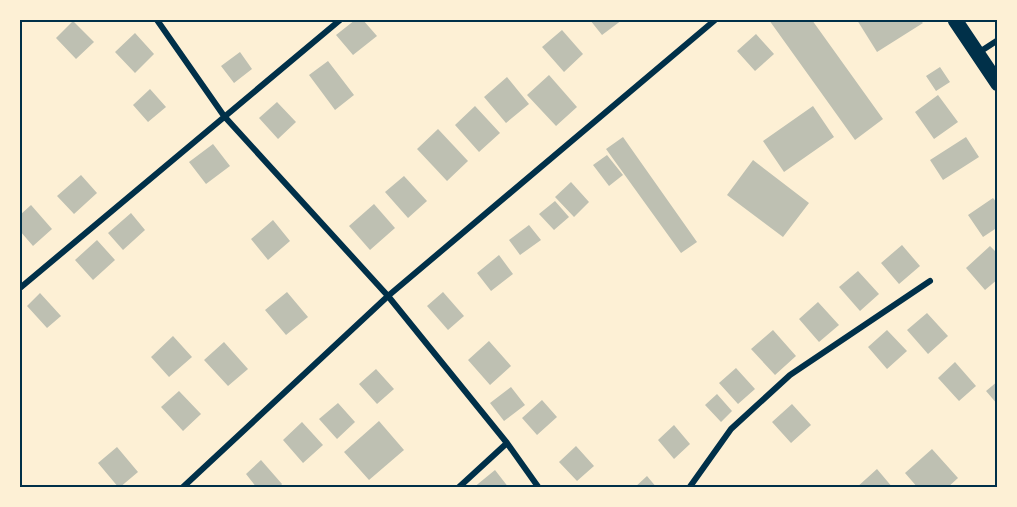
<svg xmlns="http://www.w3.org/2000/svg" width="1017" height="507" viewBox="0 0 1017 507" font-family="Bitter,serif">
	<style>
		.building { fill: #bec0b2 }
		.lines { fill: none; stroke-linecap: round; stroke-linejoin: round }
		.minor { stroke: #003049; stroke-width: 6 }
		.primary { stroke: #003049; stroke-width: 15 }
		.neatline { fill: none; stroke: #003049; stroke-width: 2 }
	</style>
	<rect width="100%" height="100%" fill="#fdf0d5"/>
	<path class="building" d="M355 20H363L377 36 353 55 336 35Z
		M590 20H622L602 35Z
		M769 20H812L883 119 855 140Z
		M857 20H920L923 23 877 52Z
		M73 21 94 42 76 59 56 38Z
		M562 30 583 54 564 72 542 47Z
		M135 33 154 54 135 73 115 52Z
		M756 34 774 54 755 71 737 51Z
		M240 52 252 69 234 83 221 66Z
		M328 61 354 95 335 110 309 75Z
		M940 67 950 82 936 91 926 76Z
		M549 75 577 107 556 126 527 95Z
		M507 77 529 104 506 123 484 97Z
		M150 89 166 107 148 122 133 105Z
		M938 95 958 122 934 139 915 112Z
		M277 102 296 122 278 139 259 118Z
		M475 106 500 133 479 152 455 125Z
		M813 106 834 137 784 172 763 141Z
		M438 129 468 161 447 181 417 149Z
		M623 137 697 242 681 253 606 149Z
		M966 137 979 157 943 180 930 160Z
		M213 144 230 166 206 184 189 162Z
		M607 155 623 175 609 186 593 165Z
		M753 160 809 203 783 237 727 195Z
		M81 175 97 193 74 214 57 196Z
		M404 176 427 201 408 218 385 192Z
		M571 182 589 202 574 217 555 197Z
		M993 198 998 204V227L983 237 968 215Z
		M555 201 569 217 554 230 539 214Z
		M374 204 395 228 370 250 349 226Z
		M31 205 52 229 33 246 20 231V215Z
		M131 213 145 230 123 250 108 233Z
		M273 220 290 241 268 260 251 239Z
		M529 225 541 240 520 255 509 240Z
		M97 240 115 260 93 280 75 260Z
		M902 245 920 266 899 284 881 263Z
		M990 246 998 254V279L985 290 966 268Z
		M499 255 513 274 491 291 477 273Z
		M858 271 879 294 860 311 839 287Z
		M287 292 308 317 286 335 265 310Z
		M443 292 464 316 448 330 427 306Z
		M40 293 61 316 47 328 27 306Z
		M818 302 839 325 819 342 799 319Z
		M927 313 948 336 928 354 907 330Z
		M773 330 796 356 775 375 751 349Z
		M887 330 907 351 887 369 868 347Z
		M173 336 192 357 169 377 151 357Z
		M489 341 511 366 490 385 468 360Z
		M224 342 248 369 228 386 204 360Z
		M955 362 976 386 959 401 938 378Z
		M736 368 755 389 738 404 719 383Z
		M376 369 394 389 377 404 359 384Z
		M998 381V405L986 391Z
		M511 387 525 405 504 421 490 403Z
		M179 391 201 414 183 431 161 407Z
		M717 394 732 411 721 422 705 405Z
		M542 400 557 417 537 435 522 418Z
		M338 403 355 422 337 439 319 419Z
		M792 404 811 425 791 443 772 422Z
		M379 421 404 450 369 480 344 452Z
		M302 422 323 445 303 463 283 440Z
		M674 425 690 444 674 459 658 440Z
		M576 446 594 466 577 481 559 462Z
		M117 447 138 472 119 488 98 463Z
		M932 449 958 478 947 488H918L905 473Z
		M261 460 282 484 279 488H257L246 474Z
		M877 469 893 488H856Z
		M495 470 509 488H473Z
		M647 476 657 488H634Z"/>
	<g class="lines">
		<path class="minor" d="M157 20 224 116 388 296 507 443 539 488
			M978 53 998 40
			M20 288 340 20
			M182 488 388 296 715 20
			M458 488 507 443
			M689 488 731 429 790 375 930 281"/>
		<path class="primary" d="M955 20 998 84"/>
	</g>
	<rect width="1017" height="507" fill="none" stroke="#fdf0d5" stroke-width="42"/>
	<rect x="21" y="21" width="975" height="465" class="neatline"/>
</svg>
